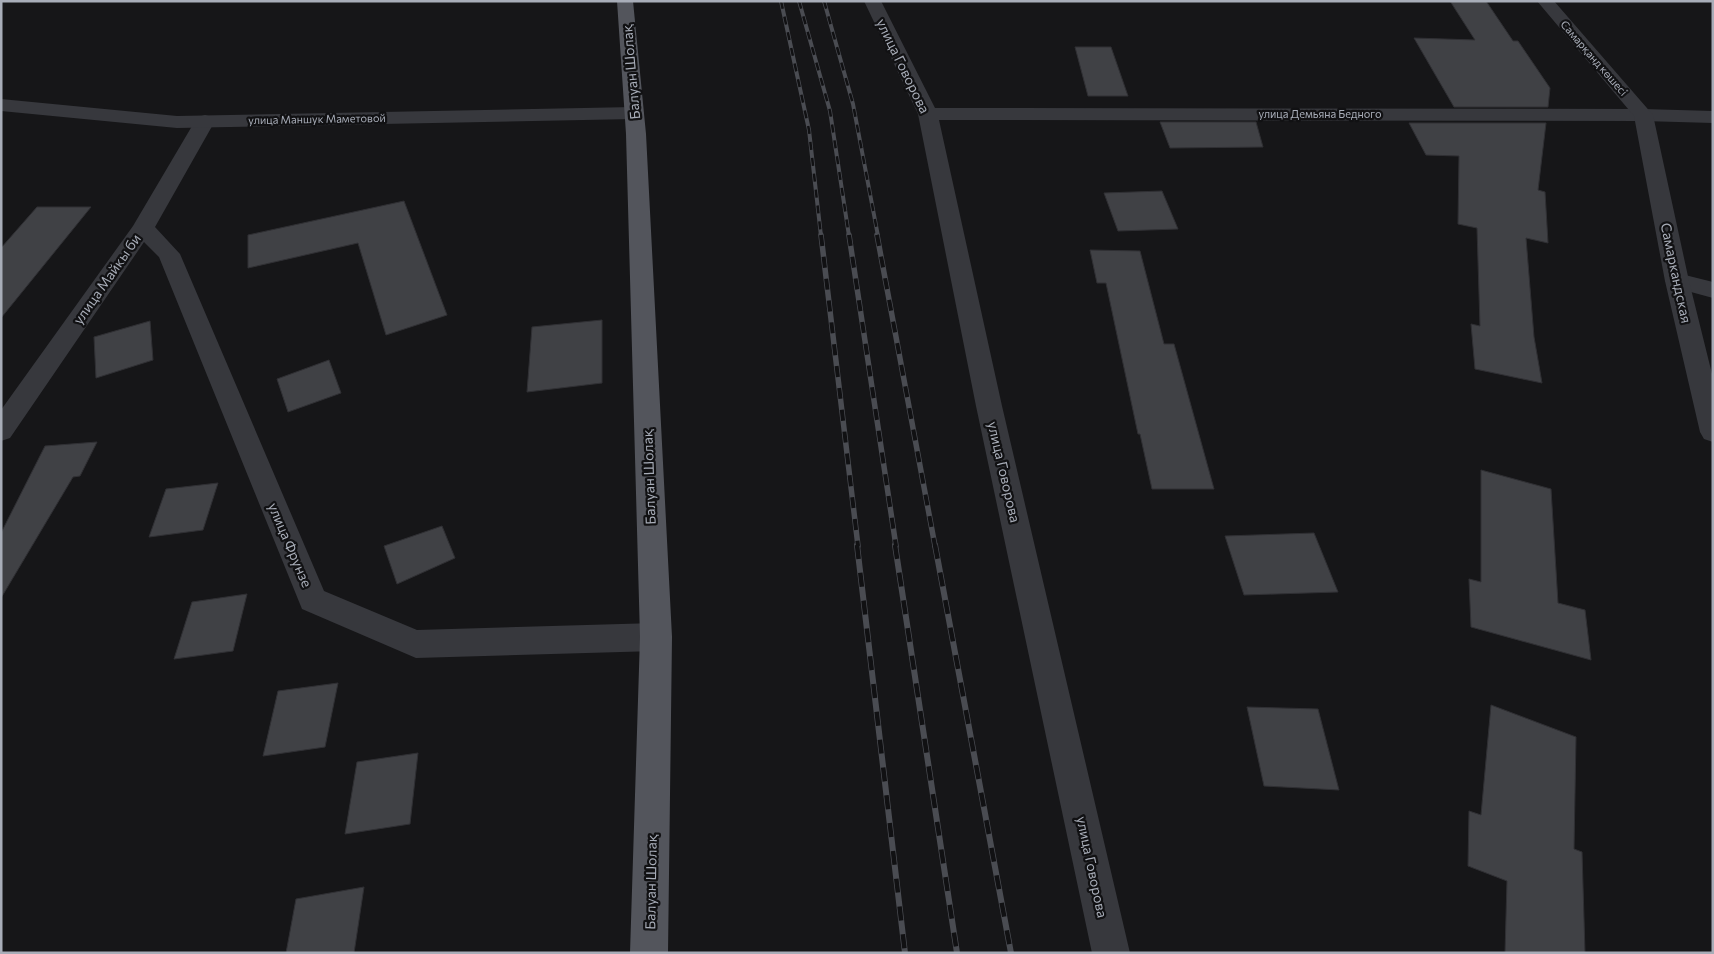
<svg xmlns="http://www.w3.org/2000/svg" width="1714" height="954" viewBox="0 0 1714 954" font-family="Commissioner,sans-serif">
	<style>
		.building { fill: #404145; stroke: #303034 }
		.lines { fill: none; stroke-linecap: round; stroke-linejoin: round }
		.minor { fill: #37383d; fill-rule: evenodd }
		.tertiary { fill: #37383d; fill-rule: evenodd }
		.primary { fill: #53555c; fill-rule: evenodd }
		.rail-far2-casing { stroke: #4a4c52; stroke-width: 4 }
		.rail-far1-casing { stroke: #4a4c52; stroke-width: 5.5 }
		.rail-casing { stroke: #4a4c52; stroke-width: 6 }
		.rail-far2 { stroke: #111113; stroke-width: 2.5; stroke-dasharray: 8; stroke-linecap: butt }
		.rail-far1 { stroke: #111113; stroke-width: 4; stroke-dasharray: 11; stroke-linecap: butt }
		.rail { stroke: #111113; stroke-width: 4.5; stroke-dasharray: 14; stroke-linecap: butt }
		.labels { text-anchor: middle; stroke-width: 4.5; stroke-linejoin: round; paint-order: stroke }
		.far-street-label { font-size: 11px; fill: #a8adb8; stroke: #111113 }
		.street-label { font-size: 14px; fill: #a8adb8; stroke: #111113 }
	</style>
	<rect width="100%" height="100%" fill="#161618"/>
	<path class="building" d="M1450 1H1486L1513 41H1518L1550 88 1548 107H1454L1414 38 1475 40Z
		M1075 47H1111L1128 96H1088Z
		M1160 122H1256L1263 147 1170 148Z
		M1409 123H1546L1538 190 1545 192 1548 243 1526 238 1534 337 1542 383 1475 369 1471 324 1480 326 1477 228 1458 224 1459 156 1426 155Z
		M1162 191 1178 229 1118 231 1104 193Z
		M404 201 447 315 386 335 358 243 248 268V235Z
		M37 207H91L1 318V248Z
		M1090 250 1140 251 1164 344H1174L1214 489H1152L1140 434H1138L1106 283H1097Z
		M602 320V383L527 392 532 327Z
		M150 321 153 360 96 378 94 337Z
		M329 360 341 393 288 412 277 379Z
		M97 442 80 476 73 477 1 598V533L45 446Z
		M1481 470 1551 489 1558 603 1585 610 1591 660 1471 627 1469 579 1481 582Z
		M218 483 203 530 149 537 166 489Z
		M442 526 455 558 397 584 384 546Z
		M1314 533 1338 592 1244 595 1225 536Z
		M247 594 233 651 174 659 192 602Z
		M338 683 325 747 263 756 278 691Z
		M1491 705 1576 737 1574 849 1582 852 1585 953H1505L1507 881 1468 866 1469 811 1481 815Z
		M1247 707 1318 709 1339 790 1264 786Z
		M418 753 410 824 345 834 357 762Z
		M364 887 354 953H286L296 899Z"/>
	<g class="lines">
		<path class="minor" d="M864 1H881L935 108 1643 109 1713 111V123L1643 121 939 120 1002 406 1130 953H1092L976 406 918 114Z
			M205 115 212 117 215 121 155 227 180 254 324 591 417 630 656 623 667 627 672 637 667 647 656 651 416 658 302 609 159 257 144 242 10 438 1 441V410L133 226 195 121 198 117Z
			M1677 273 1713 282V298L1669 286 1665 281 1669 276Z"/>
		<path class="tertiary" d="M1537 1H1554L1653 115 1689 281 1713 378V442L1704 439 1700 432 1665 281 1634 116Z
			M1 99 177 116 634 107 641 109 644 113 641 117 634 119 177 128 1 111Z"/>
		<path class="primary" d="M617 1H633L646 134 672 637 668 953H630L640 637 626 134Z"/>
		<g class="rail-far2-casing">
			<path id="rail-far2" d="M781 1 809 130 821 236
				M799 1 830 111 849 236
				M824 1 853 104 878 236"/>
		</g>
		<g class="rail-far1-casing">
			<path id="rail-far1" d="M821 235 858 546
				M849 235 896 546
				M877 235 935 546"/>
		</g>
		<g class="rail-casing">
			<path id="rail" d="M857 545 905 953
				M895 545 957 953
				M935 545 1011 953"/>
		</g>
		<use href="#rail-far2" class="rail-far2"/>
		<use href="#rail-far1" class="rail-far1"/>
		<use href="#rail" class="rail"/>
	</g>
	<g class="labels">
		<g class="far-street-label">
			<text transform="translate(1594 58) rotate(49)" y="4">Самарқанд көшесі</text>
			<text x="1320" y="118">улица Демьяна Бедного</text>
			<text transform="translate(317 119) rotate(-1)" y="4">улица Маншук Маметовой</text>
		</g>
		<g class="street-label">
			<text transform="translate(903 66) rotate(64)" y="5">улица Говорова</text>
			<text transform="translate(631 72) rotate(-95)" y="5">Балуан Шолақ</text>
			<text transform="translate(1676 273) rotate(78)" y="5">Самаркандская</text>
			<text transform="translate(107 279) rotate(-55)" y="5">улица Майкы би</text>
			<text transform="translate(1004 472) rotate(77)" y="5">улица Говорова</text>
			<text transform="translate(649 477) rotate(-92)" y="5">Балуан Шолақ</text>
			<text transform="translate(290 545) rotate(67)" y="5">улица Фрунзе</text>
			<text transform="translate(1092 867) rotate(78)" y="5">улица Говорова</text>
			<text transform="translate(651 882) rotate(-89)" y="5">Балуан Шолақ</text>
		</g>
	</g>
	<rect width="1714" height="954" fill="none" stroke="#a8adb8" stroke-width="5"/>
</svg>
